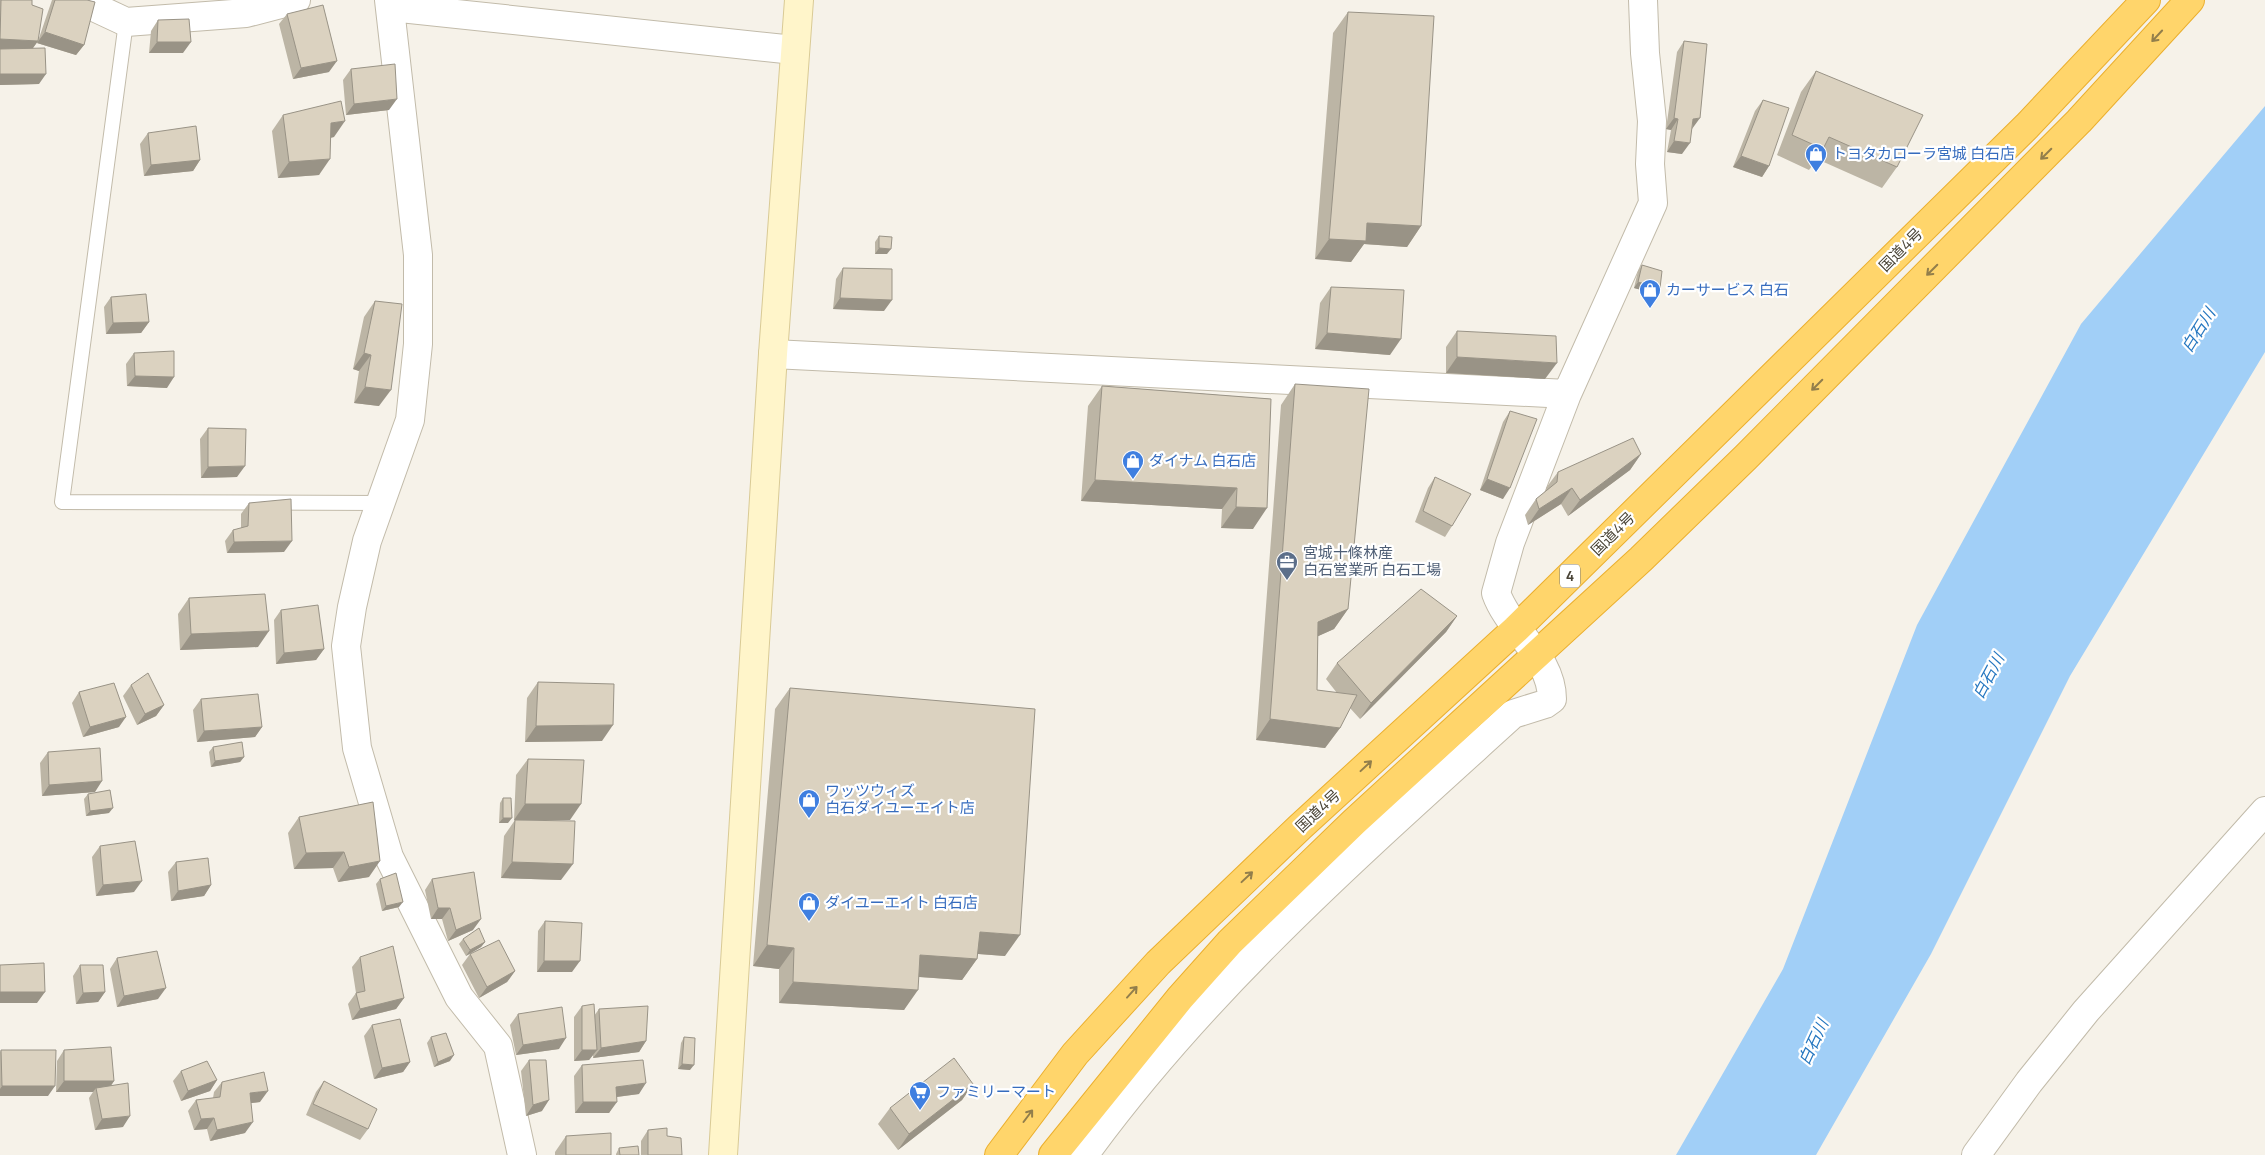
<svg xmlns="http://www.w3.org/2000/svg" width="2265" height="1155" viewBox="0 0 2265 1155" font-family="Manrope,'Noto Sans JP',sans-serif">
	<style>
		.water { fill: #a1cff7 }
		.lines { fill: none; stroke-linecap: round; stroke-linejoin: round }
		.lane-casing { stroke: #c2bbaa; stroke-width: 16 }
		.street-casing { stroke: #c2bbaa; stroke-width: 30 }
		.secondary-casing { stroke: #d9ca95; stroke-width: 30 }
		.highway-casing { stroke: #ebaf2e; stroke-width: 30 }
		.lane { stroke: #fff; stroke-width: 14 }
		.street { stroke: #fff; stroke-width: 28 }
		.secondary { stroke: #fff5ca; stroke-width: 28 }
		.highway { stroke: #ffd56b; stroke-width: 28 }
		.wall { fill: #bcb5a5 }
		.shaded-wall { fill: #999386 }
		.building { fill: #dbd2c0; stroke: #999386 }
		.oneway { stroke: #927e4b }
		.labels { text-anchor: middle; stroke-width: 4.5; stroke-linejoin: round; paint-order: stroke }
		.shield { fill: #fff; stroke: #807c72; stroke-width: 1 }
		.shield-label { font-size: 14px; font-weight: bold; fill: #4a4436 }
		.shop-label { font-size: 15px; fill: #366cbe; stroke: #fff; text-anchor: start }
		.street-label { font-size: 15px; fill: #4a4436; stroke: #fff }
		.service-label { font-size: 15px; fill: #4e5e75; stroke: #fff; text-anchor: start }
		.water-label { font-size: 16px; font-style: italic; fill: #2577c0; stroke: #fff }
	</style>
	<rect width="100%" height="100%" fill="#f6f2e9"/>
	<path class="water" d="M2265 106V352L2070 676 1931 954 1816 1155H1676L1783 969 1917 625 2081 324Z"/>
	<g class="lines">
		<g class="lane-casing">
			<path id="lane" d="M126 22 62 502 380 503"/>
		</g>
		<g class="street-casing">
			<path id="street" d="M79 0 126 22 246 13 296 0
				M389 0 418 255V344L410 420 367 541 352 607 346 646 357 748 389 857 459 997 498 1046 522 1155
				M391 7 794 50
				M773 354 1567 394
				M1084 1155C1205 988 1361 852 1513 714L1545 704 1552 699C1552 657 1509 630 1496 593L1510 543 1567 394 1653 203 1650 164 1652 121 1645 53 1643 0
				M1976 1155 2029 1082 2086 1011 2265 811"/>
		</g>
		<g class="secondary-casing">
			<path id="secondary" d="M723 1155 773 354 799 0"/>
		</g>
		<g class="highway-casing">
			<path id="highway" d="M999 1155 1075 1054 1158 963 1300 827 1516 629 2027 126 2146 0
				M1053 1155 1180 998 1230 942 1354 822 1641 559 1746 457 2079 121 2190 0"/>
		</g>
		<use href="#lane" class="lane"/>
		<use href="#street" class="street"/>
		<use href="#secondary" class="secondary"/>
		<use href="#highway" class="highway"/>
	</g>
	<path class="wall" d="M0 0H32V5L38 41 52 0H87L84 45 76 55 37 43 38 41 33 48 39 84 0 85Z
		M1348 12 1421 226 1407 247 1364 244 1351 262 1315 259 1333 33Z
		M287 14 329 72 293 79 279 24Z
		M158 20 183 53H149L151 31Z
		M1684 41 1682 154 1667 152 1671 130 1666 129 1677 52Z
		M351 69 389 110 346 115 343 80Z
		M1816 71 1897 167 1882 188 1817 159 1809 170 1777 155 1801 92Z
		M1763 100 1769 166 1762 177 1733 167 1755 111Z
		M283 115 334 137 331 138 319 175 278 178 272 131Z
		M148 133 200 160 193 171 144 176 140 144Z
		M879 236 887 254H875V242Z
		M1642 265 1660 288 1656 294 1634 288 1638 271Z
		M843 268 884 311 833 309 836 279Z
		M1331 287 1390 355 1315 349 1320 303Z
		M111 297 149 322 141 333 106 334 104 307Z
		M375 301 379 406 354 403 359 371 353 369 364 317Z
		M1457 331 1545 379 1446 373V347Z
		M134 353 167 388 127 386 126 364Z
		M1295 384 1348 609 1334 629 1318 636 1317 690 1337 693 1326 679 1337 663 1457 616 1446 632 1360 719 1350 708 1340 728 1325 748 1256 740 1281 405Z
		M1102 386 1271 399 1253 529 1221 528 1222 509 1081 501 1088 406Z
		M1510 411 1503 499 1480 490 1503 422Z
		M208 428 237 477 201 478 200 439Z
		M1641 454 1630 470 1568 516 1561 504 1528 525 1525 515 1536 499 1546 491V488L1558 472Z
		M1435 477 1452 526 1445 537 1415 522 1428 488Z
		M249 503 284 552 227 553 225 541 233 530 241 528V514Z
		M189 598 258 647 180 650 178 614Z
		M281 610 324 649 316 660 276 664 274 620Z
		M538 682 602 741 525 742 527 698Z
		M131 685 164 705 156 716 137 725 123 696Z
		M790 688 1005 956 978 954 977 959 962 980 919 977 904 1010 779 1003V969L753 966 775 709Z
		M79 692 119 727 83 737 72 703Z
		M201 699 262 727 255 737 197 742 193 710Z
		M213 747 244 757 240 762 211 767 209 752Z
		M48 752 95 792 42 796 40 763Z
		M528 759 570 820H514L516 775Z
		M88 794 109 813 86 816 84 799Z
		M503 798 508 823H499L500 803Z
		M373 802 369 877 338 882 333 868 294 869 288 833 299 817Z
		M515 820 561 880 501 878 504 836Z
		M100 846 134 892 96 896 92 857Z
		M176 862 211 885 204 896 171 901 168 872Z
		M380 879 399 907 382 911 376 884Z
		M432 879 473 930 448 941 442 919H431L425 890Z
		M545 921 572 972H537L538 931Z
		M463 939 485 942 481 947 466 956 459 944Z
		M470 954 515 971 507 982 479 998 462 965Z
		M360 957 404 998 396 1009 352 1020 348 1004 356 993 352 967Z
		M117 958 158 999 117 1007 110 969Z
		M80 965 105 992 98 1002 76 1004 73 976Z
		M582 1006 594 1016 599 1009 646 1041 639 1052 593 1058V1055L589 1060 574 1061V1017Z
		M518 1014 559 1049 516 1055 510 1025Z
		M372 1025 410 1062 403 1072 374 1079 364 1036Z
		M431 1037 450 1061 434 1067 427 1043Z
		M684 1037 690 1070 678 1069 681 1043Z
		M1 1050 48 1096H0V1052Z
		M64 1050 114 1081 111 1086 123 1127 95 1130 89 1098 93 1092H56L57 1061Z
		M529 1060 542 1111 526 1116 521 1071Z
		M582 1065 639 1094 617 1097 609 1113H575L574 1076Z
		M181 1071 217 1080 210 1091 181 1101 173 1081Z
		M324 1081 368 1129 360 1140 306 1115 316 1092Z
		M222 1082 260 1102 251 1103 245 1133 210 1141 207 1129 194 1130 188 1111 196 1100 213 1098 214 1092Z
		M973 1084 962 1100 898 1150 878 1124 890 1108Z
		M648 1130 667 1136 682 1155H641V1141Z
		M566 1136 611 1155H555V1152Z
		M619 1148 639 1155H616V1154Z"/>
	<path class="shaded-wall" d="M45 32 84 45 76 55 37 43Z
		M0 39 38 41 30 52 0 50Z
		M157 42H191L183 53H149Z
		M337 61 329 72 293 79 301 68Z
		M0 74H46L39 84 0 85Z
		M397 99 389 110 346 115 354 104Z
		M1674 118 1678 119 1671 130 1666 129Z
		M1700 118 1692 129 1693 119Z
		M345 121 334 137 320 139 331 123Z
		M1674 141 1690 143 1682 154 1667 152Z
		M1741 156 1769 166 1762 177 1733 167Z
		M330 159 319 175 278 178 289 162Z
		M200 160 193 171 144 176 151 165Z
		M1367 223 1421 226 1407 247 1364 244 1351 262 1315 259 1329 239Z
		M879 248 891 249 887 254H875Z
		M1638 282 1660 288 1656 294 1634 288Z
		M840 298 892 300 884 311 833 309Z
		M149 322 141 333 106 334 113 323Z
		M1327 333 1401 339 1390 355 1315 349Z
		M364 353 371 355 359 371 353 369Z
		M1457 357 1557 363 1545 379 1446 373Z
		M135 376 174 377 167 388 127 386Z
		M365 387 391 390 379 406 354 403Z
		M1641 454 1630 470 1568 516 1580 500Z
		M245 466 237 477 201 478 208 467Z
		M1487 479 1510 488 1503 499 1480 490Z
		M1095 480 1237 488 1222 509 1081 501Z
		M1572 488 1561 504 1528 525 1539 509Z
		M1236 507 1267 508 1253 529 1221 528Z
		M292 541 284 552 227 553 234 542Z
		M1348 609 1334 629 1303 643 1318 622Z
		M1457 616 1446 632 1360 719 1371 703Z
		M269 631 258 647 180 650 191 634Z
		M324 649 316 660 276 664 284 653Z
		M164 705 156 716 137 725 145 714Z
		M126 717 119 727 83 737 90 727Z
		M1270 719 1340 728 1325 748 1256 740Z
		M613 725 602 741 525 742 536 726Z
		M262 727 255 737 197 742 204 731Z
		M244 757 240 762 211 767 215 761Z
		M102 781 95 792 42 796 49 785Z
		M525 804H581L570 820H514Z
		M113 808 109 813 86 816 90 811Z
		M503 818H512L508 823H499Z
		M344 852 333 868 294 869 306 853Z
		M380 861 369 877 338 882 349 867Z
		M512 862 573 864 561 880 501 878Z
		M142 881 134 892 96 896 103 885Z
		M211 885 204 896 171 901 178 891Z
		M403 902 399 907 382 911 386 906Z
		M438 908H450L442 919H431Z
		M481 919 473 930 448 941 456 930Z
		M980 932 1020 935 1005 956 966 953Z
		M485 942 481 947 466 956 470 950Z
		M767 945 794 948 779 969 753 966Z
		M920 955 977 959 962 980 906 976Z
		M544 961H580L572 972H537Z
		M515 971 507 982 479 998 487 987Z
		M793 982 918 990 904 1010 779 1003Z
		M166 988 158 999 117 1007 124 996Z
		M0 992H45L37 1003H0Z
		M105 992 98 1002 76 1004 83 993Z
		M404 998 396 1009 352 1020 360 1009Z
		M566 1038 559 1049 516 1055 523 1045Z
		M646 1041 639 1052 593 1058 601 1048Z
		M582 1050H597L589 1060 574 1061Z
		M454 1055 450 1061 434 1067 438 1062Z
		M410 1062 403 1072 374 1079 382 1068Z
		M682 1064 694 1065 690 1070 678 1069Z
		M217 1080 210 1091 181 1101 188 1091Z
		M64 1081H114L106 1092 96 1088 93 1092H56Z
		M646 1083 639 1094 608 1098 616 1087Z
		M973 1084 962 1100 898 1150 909 1134Z
		M2 1086H55L48 1096H0V1089Z
		M268 1091 260 1102 243 1104 250 1093Z
		M549 1100 542 1111 526 1116 533 1105Z
		M583 1102H617L609 1113H575Z
		M130 1116 123 1127 95 1130 102 1119Z
		M214 1118 207 1129 194 1130 201 1119Z
		M253 1122 245 1133 210 1141 217 1130Z"/>
	<path class="building" d="M1 0H32V5L43 9 38 41 0 39Z
		M55 0H87L95 2 84 45 45 32Z
		M323 5 337 61 301 68 287 14Z
		M1348 12 1434 16 1421 226 1367 223 1366 241 1329 239Z
		M189 19 191 42H157L158 20Z
		M1684 41 1707 44 1700 118 1693 119 1690 143 1674 141 1678 119 1674 118Z
		M45 48 46 74H0V49Z
		M395 64 397 99 354 104 351 69Z
		M1816 71 1923 115 1897 167 1829 137 1823 149 1792 135Z
		M1763 100 1789 108 1769 166 1741 156Z
		M341 101 345 121 331 123 330 159 289 162 283 115Z
		M196 126 200 160 151 165 148 133Z
		M879 236 892 237 891 249 879 248Z
		M1642 265 1662 271 1660 288 1638 282Z
		M843 268 892 269V300L840 298Z
		M1331 287 1404 290 1401 339 1327 333Z
		M146 294 149 322 113 323 111 297Z
		M375 301 402 304 391 390 365 387 371 355 364 353Z
		M1457 331 1556 336 1557 363 1457 357Z
		M174 351V377L135 376 134 353Z
		M1295 384 1369 389 1348 609 1318 622 1317 690 1357 695 1340 728 1270 719Z
		M1102 386 1271 399 1267 508 1236 507 1237 488 1095 480Z
		M1510 411 1537 419 1510 488 1487 479Z
		M208 428 246 429 245 466 208 467Z
		M1633 438 1641 454 1580 500 1572 488 1539 509 1536 499 1557 482 1558 472Z
		M1435 477 1471 494 1452 526 1423 511Z
		M291 499 292 541 234 542 233 530 248 526 249 503Z
		M1421 589 1457 616 1371 703 1337 663Z
		M265 594 269 631 191 634 189 598Z
		M318 605 324 649 284 653 281 610Z
		M148 673 164 705 145 714 131 685Z
		M538 682 614 684 613 725 536 726Z
		M114 683 126 717 90 727 79 692Z
		M790 688 1035 709 1020 935 980 932 977 959 920 955 918 990 793 982 794 948 767 945Z
		M258 694 262 727 204 731 201 699Z
		M242 742 244 757 215 761 213 747Z
		M100 748 102 781 49 785 48 752Z
		M528 759 584 760 581 804H525Z
		M110 790 113 808 90 811 88 794Z
		M503 798H511L512 818H503Z
		M373 802 380 861 349 867 344 852 306 853 299 817Z
		M515 820 575 821 573 864 512 862Z
		M135 841 142 881 103 885 100 846Z
		M208 858 211 885 178 891 176 862Z
		M474 872 481 919 456 930 450 908H438L432 879Z
		M396 873 403 902 386 906 380 879Z
		M545 921 582 923 580 961H544Z
		M479 928 485 942 470 950 463 939Z
		M499 940 515 971 487 987 470 954Z
		M393 946 404 998 360 1009 356 993 365 991 360 957Z
		M157 951 166 988 124 996 117 958Z
		M44 963 45 992H0V965Z
		M80 965H103L105 992 83 993Z
		M594 1004 597 1050H582V1006Z
		M648 1006 646 1041 601 1048 599 1009Z
		M562 1007 566 1038 523 1045 518 1014Z
		M400 1019 410 1062 382 1068 372 1025Z
		M446 1033 454 1055 438 1062 431 1037Z
		M684 1037 695 1038 694 1065 682 1064Z
		M111 1047 114 1081H64V1050Z
		M1 1050H56L55 1086H2Z
		M954 1058 973 1084 909 1134 890 1108Z
		M529 1060H546L549 1100 533 1105Z
		M643 1060 646 1083 616 1087 617 1102H583L582 1065Z
		M207 1061 217 1080 188 1091 181 1071Z
		M264 1072 268 1091 250 1093 253 1122 217 1130 214 1118 201 1119 196 1100 220 1097 222 1082Z
		M324 1081 377 1109 368 1129 313 1104Z
		M128 1083 130 1116 102 1119 96 1088Z
		M667 1128V1136L681 1138 682 1155H648V1130Z
		M611 1133V1155H566V1136Z
		M638 1146 639 1155H620L619 1148Z"/>
	<defs><path id="oneway-shaft" d="M-6 0H5M1.5-3L5.5 0L1.5 3" fill="none" stroke-width="1.6" stroke-linecap="round" stroke-linejoin="round" transform="scale(1.25)"/></defs>
	<g class="oneway">
		<use href="#oneway-shaft" transform="translate(2157 36) rotate(133)"/>
		<use href="#oneway-shaft" transform="translate(2046 154) rotate(135)"/>
		<use href="#oneway-shaft" transform="translate(1932 270) rotate(135)"/>
		<use href="#oneway-shaft" transform="translate(1817 385) rotate(135)"/>
		<use href="#oneway-shaft" transform="translate(1366 766) rotate(-43)"/>
		<use href="#oneway-shaft" transform="translate(1247 877) rotate(-43)"/>
		<use href="#oneway-shaft" transform="translate(1132 992) rotate(-48)"/>
		<use href="#oneway-shaft" transform="translate(1028 1116) rotate(-53)"/>
	</g>
	<defs>
		<g id="shop-pin" transform="scale(1.125)"><path d="M0 17L-7.5 6A9.5 9.5 0 1 1 7.5 6Z" fill="#3f7fe0" stroke="#fff"/><path d="M-5-2.5h2.3a2.7 3.5 0 0 1 5.4 0H5L5.5 6h-11ZM-1.5-2.5h3a1.5 2.3 0 0 0-3 0Z" fill="#fff"/></g>
		<g id="office-pin" transform="scale(1.125)"><path d="M0 17L-7.5 6A9.5 9.5 0 1 1 7.5 6Z" fill="#5c6f8a" stroke="#fff"/><path d="M-6-3h4V-5.5h4V-3h4V5H-6ZM-1-4.5V-3h2v-1.5ZM-6 0V1H6V0Z" fill="#fff"/></g>
		<g id="supermarket-pin" transform="scale(1.125)"><path d="M0 17L-7.5 6A9.5 9.5 0 1 1 7.5 6Z" fill="#3f7fe0" stroke="#fff"/><path d="M-6-5.5h2.5l.6 2H6L4.5 2H-2.5L-4.4-4H-6ZM-1.5 3.2a1.3 1.3 0 1 0 .1 0ZM3 3.2a1.3 1.3 0 1 0 .1 0Z" fill="#fff"/></g>
	</defs>
	<g fill-rule="evenodd">
		<use href="#shop-pin" x="1816" y="154"/>
		<use href="#shop-pin" x="1650" y="290"/>
		<use href="#shop-pin" x="1133" y="461"/>
		<use href="#office-pin" x="1287" y="562"/>
		<use href="#shop-pin" x="809" y="800"/>
		<use href="#shop-pin" x="809" y="903"/>
		<use href="#supermarket-pin" x="920" y="1092"/>
	</g>
	<g class="labels">
		<rect class="shield" x="1560" y="564.5" width="20" height="23" rx="4"/>
		<g class="shield-label">
			<text x="1570" y="581">4</text>
		</g>
		<g class="shop-label">
			<text x="1832" y="159">トヨタカローラ宮城 白石店</text>
			<text x="1666" y="295">カーサービス 白石</text>
			<text x="1149" y="466">ダイナム 白石店</text>
			<text x="825" y="796">ワッツウィズ<tspan x="825" dy="17">白石ダイユーエイト店</tspan></text>
			<text x="825" y="908">ダイユーエイト 白石店</text>
			<text x="936" y="1097">ファミリーマート</text>
		</g>
		<g class="street-label">
			<text transform="translate(1901 250) rotate(-45)" y="5">国道4号</text>
			<text transform="translate(1613 534) rotate(-45)" y="5">国道4号</text>
			<text transform="translate(1318 811) rotate(-43)" y="5">国道4号</text>
		</g>
		<g class="service-label">
			<text x="1303" y="558">宮城十條林産<tspan x="1303" dy="17">白石営業所 白石工場</tspan></text>
		</g>
		<g class="water-label">
			<text transform="translate(2198 330) rotate(-58)" y="6">白石川</text>
			<text transform="translate(1988 676) rotate(-62)" y="6">白石川</text>
			<text transform="translate(1813 1042) rotate(-65)" y="6">白石川</text>
		</g>
	</g>
</svg>
